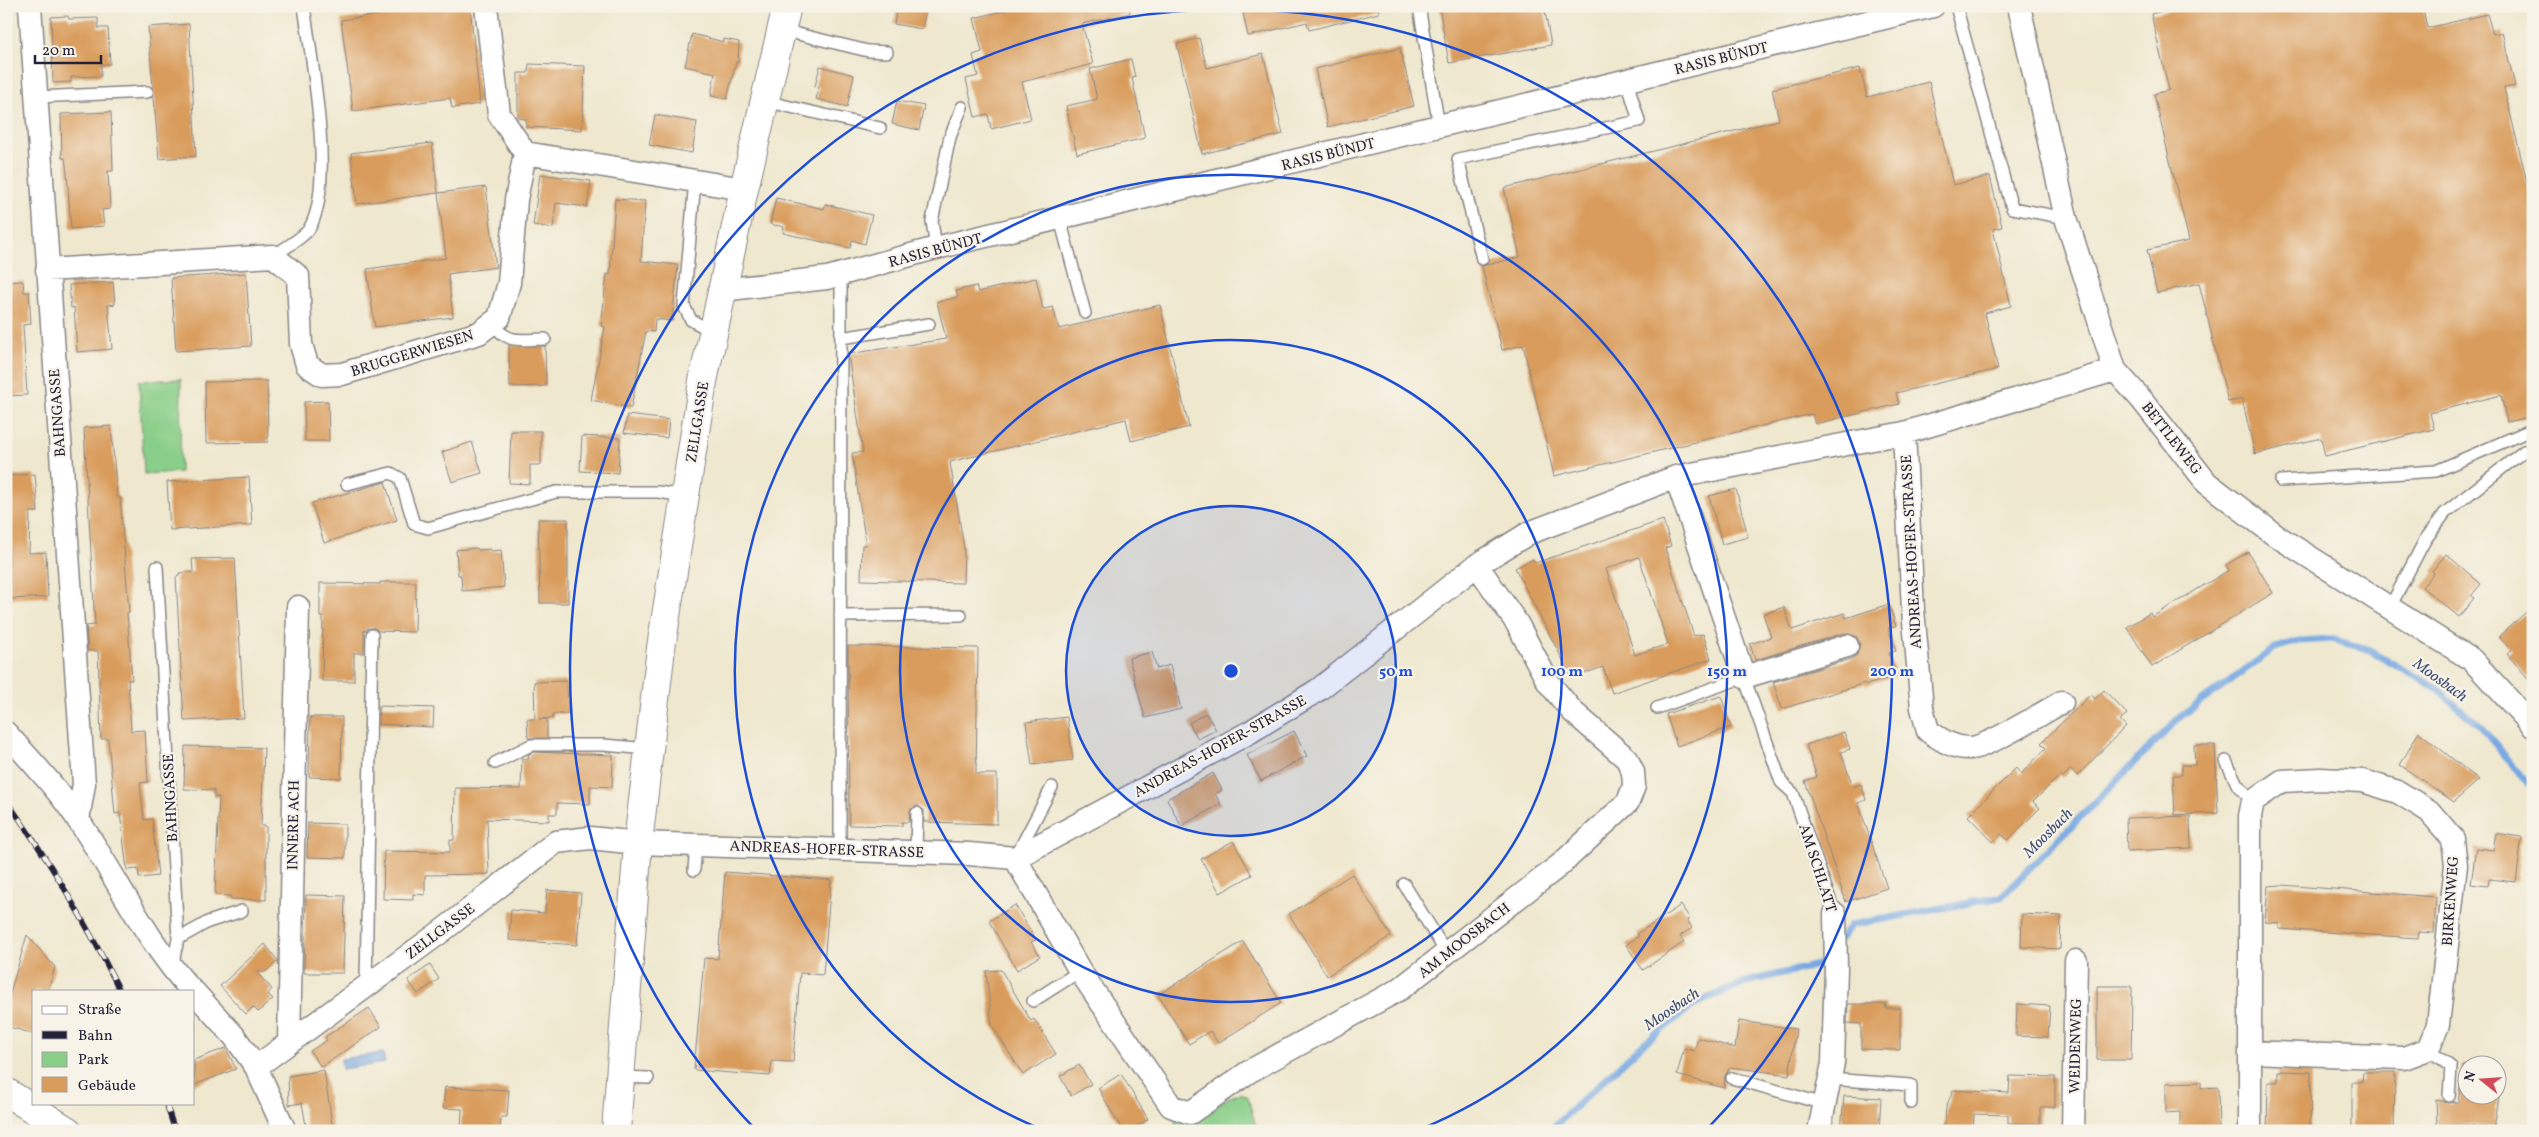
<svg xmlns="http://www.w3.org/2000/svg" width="2539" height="1137" viewBox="0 0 2539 1137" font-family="Vollkorn,serif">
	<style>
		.green { fill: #8acf89; stroke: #567862 }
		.water { fill: #78a9e3; stroke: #4d668f }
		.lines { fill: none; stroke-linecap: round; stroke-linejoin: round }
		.stream { stroke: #78a9e3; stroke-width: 7 }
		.building { fill: #d99c5b; fill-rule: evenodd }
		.service-casing { stroke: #888585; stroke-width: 14 }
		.minor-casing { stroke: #888585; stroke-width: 25 }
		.secondary-casing { stroke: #888585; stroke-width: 30 }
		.primary-casing { stroke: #888585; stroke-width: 30 }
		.service { stroke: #fff; stroke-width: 11 }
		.minor { stroke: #fff; stroke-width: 22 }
		.secondary { stroke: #fff; stroke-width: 28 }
		.primary { stroke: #fff; stroke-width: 28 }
		.rail-casing { stroke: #22223b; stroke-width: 5.5 }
		.rail { stroke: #f7f3e8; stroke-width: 4; stroke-dasharray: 11; stroke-linecap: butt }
		.ring { fill: none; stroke: #1d4ed8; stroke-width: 2.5 }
		.labels { text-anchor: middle; stroke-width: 4.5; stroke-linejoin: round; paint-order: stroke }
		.street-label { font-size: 15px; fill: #22223b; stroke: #f7f3e8 }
		.water-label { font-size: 16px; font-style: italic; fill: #405176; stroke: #f7f3e8 }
		.centre { fill: #1d4ed8; stroke: #f7f3e8; stroke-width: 2.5 }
		.ring-label { font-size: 15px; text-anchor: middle; font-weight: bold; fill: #1d4ed8; stroke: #f7f3e8; stroke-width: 4.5; stroke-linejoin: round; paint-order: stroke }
	</style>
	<rect width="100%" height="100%" fill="#f7f3e8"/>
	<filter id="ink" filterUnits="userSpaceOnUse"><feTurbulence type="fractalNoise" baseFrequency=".02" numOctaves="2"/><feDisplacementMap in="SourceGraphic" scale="10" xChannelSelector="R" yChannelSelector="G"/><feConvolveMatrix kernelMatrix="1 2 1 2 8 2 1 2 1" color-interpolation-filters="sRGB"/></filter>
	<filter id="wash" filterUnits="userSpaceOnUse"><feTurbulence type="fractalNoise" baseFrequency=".0096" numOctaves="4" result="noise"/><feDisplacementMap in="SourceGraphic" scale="20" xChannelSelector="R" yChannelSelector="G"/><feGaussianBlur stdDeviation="1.12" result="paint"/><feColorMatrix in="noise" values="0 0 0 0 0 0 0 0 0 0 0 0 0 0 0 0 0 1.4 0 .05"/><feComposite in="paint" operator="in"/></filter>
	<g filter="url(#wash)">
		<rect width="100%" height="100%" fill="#efe8cf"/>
		<path class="green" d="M181 379 180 472 144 474 139 381Z
			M1240 1093 1248 1097 1257 1131H1173L1178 1109 1190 1113 1199 1121 1226 1099Z"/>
		<path class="water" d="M383 1053 385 1063 342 1069 341 1059Z"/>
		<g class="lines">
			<path class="stream" d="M1841 938 1851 925 2001 897 2180 717 2275 648 2299 641 2331 639 2367 649 2436 688 2480 726 2533 789
				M1549 1131 1644 1043 1695 1004 1745 982 1822 964 1830 953"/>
		</g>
		<g id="blocks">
			<path class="building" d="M441 6H470L480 104 452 108 450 98 353 111 341 20Z
				M897 6H927L922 29 894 24Z
				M1010 6H1129L1130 13 1082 24 1093 64 1022 82 1031 119 991 129 988 114 975 117 966 79 978 76 973 55 982 52 974 18 1011 9Z
				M1269 6H1378L1379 13 1309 30 1307 22 1248 36 1243 13Z
				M1439 6H1544L1551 45 1449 63Z
				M2184 6H2422L2427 28 2487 14 2493 34 2502 32 2515 86 2504 88 2533 206V416L2507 422 2501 395 2430 413 2434 429 2325 456 2321 438 2255 454 2242 399 2228 402 2199 283 2157 293 2147 250 2189 241 2154 94 2169 90 2151 14Z
				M68 16 69 19 98 18V28H108L110 64H101V76L71 77V82L53 83 51 17Z
				M189 24 196 156 159 159 148 27Z
				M692 34 724 42V39L739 42 738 63 736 62 727 99 711 96 715 73 685 66Z
				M1199 38 1207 68 1263 54 1283 134 1202 154 1177 44Z
				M1400 48 1414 106 1328 127 1315 69Z
				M1131 59 1135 77 1132 78 1145 138 1077 154 1066 106 1097 99 1090 69Z
				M529 64 585 66 582 130 526 127V119L518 118V73H528Z
				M820 66 854 75 847 107 816 99 819 87 815 86Z
				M1860 68 1867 97 1929 82 1953 185 1990 176 2002 227 1993 229 2011 306 1985 313 1998 369 1896 393 1899 404 1815 424 1812 414 1554 476 1523 345 1502 350 1482 266 1520 257 1504 188 1779 120 1772 89Z
				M897 101 924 106 919 130 892 124Z
				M111 112 113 171H108L110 209 102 210 104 226 71 229 67 173 65 158H62L61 114Z
				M655 115 697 122 692 153 649 145Z
				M432 143 438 193 357 204 351 153Z
				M540 174 591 181 587 207 556 203 553 228 533 225Z
				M486 187 496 267 448 274 453 317 375 327 367 269 446 258 438 193Z
				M776 198 824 209 825 204 872 215 865 244 852 240 850 248 783 233 784 227 770 224Z
				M615 199 645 201 641 261 678 265 672 321 655 319 654 332 646 331 631 408 591 400 605 327 601 326 607 274 610 275Z
				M246 273 251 346 176 351 171 278Z
				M1036 278 1043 309 1053 307 1059 329 1160 305 1189 427 1131 441 1126 419 950 462 964 548 963 583 861 580 862 545H866L852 453 863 452 848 354 946 339 937 302 958 297 956 291 976 286 978 292Z
				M23 281 24 292H29L31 324 23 325 27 395 6 396V282Z
				M113 282 115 304 108 305 112 349 77 352 74 307 71 308 69 285Z
				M509 345 545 346 546 386 510 387Z
				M267 381 268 442 206 443 205 382Z
				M328 401 329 441H305L304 402Z
				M627 415 669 420 667 438 624 433Z
				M111 426 117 497H120L129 612 127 613 132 680H128L131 731 145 730 148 782 140 783 144 820 152 819 158 876 139 878 138 869 127 870 120 813 115 814 108 739H101L98 651H88L86 626 95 625 84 428Z
				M511 431H541V465H530V484L509 483Z
				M582 436 620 438 618 473 580 471Z
				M472 442 482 473 452 482 442 452Z
				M35 474 38 512H30L29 553 46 552 48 597 10 599 6 476Z
				M249 477 252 525 170 530 167 482Z
				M385 482 397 520 324 543 312 503Z
				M1736 489 1748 537 1722 544 1709 496Z
				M538 519H568V603H540Z
				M1663 520 1671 546 1665 548 1694 636 1703 634 1711 659 1612 693 1603 667 1572 678 1515 568 1533 559 1535 563ZM1639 557 1668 644 1635 655 1606 569Z
				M477 548 478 550 490 549V551L501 550 504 587 462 591 461 575H458L456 550Z
				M2248 552 2273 593 2152 667 2127 627 2150 613 2152 617 2229 570 2226 565Z
				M2446 554 2481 584 2471 596 2474 598 2459 617 2422 587 2434 573 2432 571Z
				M235 558 244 718 184 721 176 577 179 576V573L193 572 192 559Z
				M380 582H416L415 632 378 631 375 628H369L364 631V653H354V681H322L323 617H320V583L380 584Z
				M1889 604 1896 626 1888 628 1896 651 1889 653 1897 676 1866 685 1865 683 1782 709 1773 682 1851 659 1857 655 1860 643 1856 636 1844 633 1755 660 1750 644 1771 637 1763 614 1784 607 1792 630 1844 613 1846 618Z
				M2533 606V684L2507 654 2512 650 2499 636Z
				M848 646 978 648 976 774H997V824L924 822V810L917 806 910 810 909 822H902V826L849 825Z
				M1152 652 1157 669 1170 665 1181 709 1145 718 1129 658Z
				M567 681 568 714H553V718L539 719H547V738H528L527 719H535L534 682Z
				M2104 690 2127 714 2120 720 2126 726 2077 776 2071 769 2062 778 2060 775 2033 802 2040 808 2008 840 2001 834 1993 842 1968 816 2016 768 2021 774 2046 748 2041 743 2091 694 2095 699Z
				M1721 696 1731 727 1677 746 1666 714Z
				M379 706 434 708 433 727 378 724Z
				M1206 713 1216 730 1198 739 1189 723Z
				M310 717H342L341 778 309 777Z
				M1067 717 1073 760 1032 765 1026 722Z
				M1294 731 1307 756 1261 781 1247 755Z
				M1844 732 1850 749 1841 752 1853 787 1861 784 1866 800 1858 803 1887 888 1846 902 1805 781 1817 777 1806 745Z
				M2419 732 2479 780 2454 802 2400 765Z
				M2194 745H2215L2218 813 2175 815 2173 775H2182V765H2195Z
				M185 746 264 748 261 826H266V900L230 899V896L215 895 219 797H214V790L184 789Z
				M533 752 613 755 612 787 590 786V804L557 803V814H549V821L487 819 489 874 425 875V895L413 894V900L383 899 384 851 450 852V840H454L455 788 521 789 522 759H529L528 755Z
				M1213 773 1222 790 1215 794 1221 804 1181 826 1167 799Z
				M2190 816 2191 848 2127 851 2126 818Z
				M308 823 345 824V858L307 857Z
				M2496 833 2522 837 2516 882 2489 879 2488 886 2471 884 2476 848 2493 850Z
				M1233 841 1252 875 1220 893 1201 859Z
				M725 872 831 880 823 975 800 973 793 1062 772 1061 770 1076 694 1070 704 958 718 959Z
				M1352 874 1391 936 1327 976 1289 914Z
				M2282 885 2436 897 2434 933 2419 932 2418 938 2279 929V923L2265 922 2268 886Z
				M547 890 581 893 577 945 509 940 511 910 545 913Z
				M306 895 345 896 343 973H304Z
				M1015 905 1036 940 1031 942 1040 956 1017 970 989 921Z
				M1681 905 1690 919 1687 920 1692 928 1680 936 1684 942 1643 970 1626 945 1639 936 1637 934Z
				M2022 914 2061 916 2060 949 2021 947Z
				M27 935 55 967 48 991H34V1034L6 1026V1007Z
				M1243 941 1281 1003 1218 1043 1210 1031 1189 1044 1158 995Z
				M265 944 278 961 265 972H256L272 989 268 994 273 999 258 1012 253 1007 246 1014 220 986Z
				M430 965 439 979 418 994 408 980Z
				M1001 970 1031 1021 1034 1019 1056 1054 1023 1075 992 1025 986 971Z
				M2097 986H2132L2131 1060H2097Z
				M1848 1004H1885L1886 1008H1900V1050L1861 1049V1024L1847 1023Z
				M2017 1004 2050 1006 2048 1037 2016 1036Z
				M369 1008 381 1027 321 1067 310 1051 327 1040 325 1037Z
				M1739 1021 1796 1029 1789 1075 1730 1067 1725 1076 1724 1088 1677 1075 1684 1048 1694 1051 1698 1038 1735 1048Z
				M226 1048 236 1069 194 1085V1060Z
				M1079 1065 1091 1084 1071 1096 1060 1076Z
				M2463 1065H2466V1094H2496V1070H2503L2494 1129 2467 1125 2437 1127 2436 1099 2448 1103 2458 1102Z
				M324 1070 333 1131H307L302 1103 289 1105 288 1076Z
				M2278 1071 2311 1072 2310 1131H2267L2268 1082H2278Z
				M2363 1072H2395L2394 1131H2352V1082H2362Z
				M1121 1074 1148 1119 1128 1131H1123L1098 1088Z
				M2010 1076 2055 1077V1107H2040V1124L2008 1123V1115L1974 1114 1973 1131H1944L1946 1108 1953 1090 2009 1093Z
				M2201 1082V1088L2218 1087 2219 1131H2180V1112L2166 1113V1083Z
				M445 1087 509 1090 507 1117H501L500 1131 461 1130 462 1109 443 1108Z
				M1844 1096 1881 1098 1879 1131H1841Z"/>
		</g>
	</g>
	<g filter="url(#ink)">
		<use href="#blocks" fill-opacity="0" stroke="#888585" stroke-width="1"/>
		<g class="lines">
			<g class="service-casing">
				<path id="service" d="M1419 6 1439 127
					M1956 6 2012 208 2066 218
					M781 30 868 51 887 52
					M36 97 147 92
					M765 101 880 128
					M695 180 684 306 691 320 713 332
					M1060 219 1085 313
					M936 248 932 221 950 137 962 107
					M273 256C282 250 304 237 309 229 336 186 311 58 304 6
					M1482 259 1458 159 1639 121 1627 81
					M839 275 841 287 840 850
					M492 323C509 345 519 339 545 339
					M841 338 929 324
					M2281 481 2436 471 2533 429
					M347 484 391 473 400 478 414 524 428 528 556 492H658L685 496
					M157 567 178 939 172 968
					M2389 609 2425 540 2445 513 2524 451 2533 450
					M840 616 961 615
					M1657 708 1744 677 1781 782 1793 793 1835 914
					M2226 761 2237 784 2253 801
					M495 763 531 745H604L648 749
					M916 852 917 813
					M1017 854 1052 787
					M694 870 696 846
					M1404 884 1447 954
					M178 939 208 922 242 911
					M366 986 372 635
					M1033 1001 1080 971
					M2428 1049 2451 1067 2449 1096
					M622 1077 648 1078
					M1732 1078 1824 1104
					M1829 1079 1911 1085V1103"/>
			</g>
			<g class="minor-casing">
				<path id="minor" d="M30 6 84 784 78 820
					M486 6 499 114 525 153 744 189
					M2019 6 2066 218 2115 370 2142 400 2207 483 2275 535 2472 660 2533 726
					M47 270 273 256 298 276 301 344 307 365 322 375 342 374 479 333 499 318 509 283 516 200 525 153
					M721 290 827 278 936 248 1933 6
					M1904 433 1913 610 1922 708 1928 731C1942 740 1954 749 1971 748 1988 747 2044 712 2062 702
					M1676 477 1744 677 1847 646
					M6 733C31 761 58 789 79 821 117 878 145 940 192 991
					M1015 858 1080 971 1171 1106 1190 1113 1250 1071 1400 989 1560 865 1628 802 1634 786 1633 772 1627 759 1572 711 1548 682 1518 625 1477 565
					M194 992 234 1036 256 1067 285 1131
					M289 1043 298 607
					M256 1067 442 931 556 842 590 838 638 843 969 854 1015 858 1250 732 1318 690 1477 565 1529 533 1676 477 1904 433 2115 370
					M1819 1131 1833 1063 1836 969 1835 914
					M2073 1131 2076 961
					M2250 1131V816L2253 801 2282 781 2320 779 2363 781 2398 792 2429 811 2453 839 2456 865 2438 1025 2428 1049 2404 1058 2251 1052"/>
			</g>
			<g class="secondary-casing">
				<path id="secondary" d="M616 1131 638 843 661 648 703 381 744 189 787 6"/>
			</g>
			<g class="primary-casing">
				<path id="primary" d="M6 1092 68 1131"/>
			</g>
			<use href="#service" class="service"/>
			<use href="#minor" class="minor"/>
			<use href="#secondary" class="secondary"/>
			<use href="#primary" class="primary"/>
			<g class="rail-casing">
				<path id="rail" d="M6 800C50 861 87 924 120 991
					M166 1103 175 1131"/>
			</g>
			<use href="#rail" class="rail"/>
		</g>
	</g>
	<circle cx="1231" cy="671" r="165" fill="#1d4ed8" fill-opacity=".12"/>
	<g class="ring">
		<circle cx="1231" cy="671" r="165"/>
		<circle cx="1231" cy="671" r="331"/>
		<path d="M1041 1129A496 496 0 1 1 1421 1129"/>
		<path d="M756 1130A661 661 0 1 1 1706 1130"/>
	</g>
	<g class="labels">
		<g class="street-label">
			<text transform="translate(1721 58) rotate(-14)" y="5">RASIS BÜNDT</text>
			<text transform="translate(1328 154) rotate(-14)" y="5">RASIS BÜNDT</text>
			<text transform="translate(935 250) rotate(-15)" y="5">RASIS BÜNDT</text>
			<text transform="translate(412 353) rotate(-17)" y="5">BRUGGERWIESEN</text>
			<text transform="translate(57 413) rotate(-94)" y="5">BAHNGASSE</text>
			<text transform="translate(697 422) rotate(-81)" y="5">ZELLGASSE</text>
			<text transform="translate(2172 438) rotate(52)" y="5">BETTLEWEG</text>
			<text transform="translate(1911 552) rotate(-93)" y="5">ANDREAS-HOFER-STRASSE</text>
			<text transform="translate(1220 746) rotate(-29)" y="5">ANDREAS-HOFER-STRASSE</text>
			<text transform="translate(170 798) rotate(-93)" y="5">BAHNGASSE</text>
			<text transform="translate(293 825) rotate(-89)" y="5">INNERE ACH</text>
			<text transform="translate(827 849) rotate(2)" y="5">ANDREAS-HOFER-STRASSE</text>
			<text transform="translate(1818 868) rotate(72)" y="5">AM SCHLATT</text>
			<text transform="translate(2450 901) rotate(-86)" y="5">BIRKENWEG</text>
			<text transform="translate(440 931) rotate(-37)" y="5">ZELLGASSE</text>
			<text transform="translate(1464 940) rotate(-38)" y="5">AM MOOSBACH</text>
			<text transform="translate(2075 1046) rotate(-89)" y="5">WEIDENWEG</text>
		</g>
		<g class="water-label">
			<text transform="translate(2441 679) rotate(36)" y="6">Moosbach</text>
			<text transform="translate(2047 832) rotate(-45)" y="6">Moosbach</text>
			<text transform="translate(1671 1008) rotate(-34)" y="6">Moosbach</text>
		</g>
	</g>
	<circle cx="1231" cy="671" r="8" class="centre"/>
	<g class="ring-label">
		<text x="1396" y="676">50 m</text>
		<text x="1562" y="676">100 m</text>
		<text x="1727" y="676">150 m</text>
		<text x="1892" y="676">200 m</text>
	</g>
	<rect width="2539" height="1137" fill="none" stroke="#f7f3e8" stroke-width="25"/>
	<rect x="32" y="990" width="162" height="115" fill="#f7f3e8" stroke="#a29fa3"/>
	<rect x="42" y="1006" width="25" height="8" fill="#ffffff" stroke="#a29fa3"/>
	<text x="78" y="1014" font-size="15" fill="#22223b">Straße</text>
	<rect x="42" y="1031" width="25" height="8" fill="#22223b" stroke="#a29fa3"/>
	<text x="78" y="1040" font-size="15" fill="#22223b">Bahn</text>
	<rect x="42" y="1052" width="25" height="15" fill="#8acf89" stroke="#a29fa3"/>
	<text x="78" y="1064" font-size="15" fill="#22223b">Park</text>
	<rect x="42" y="1077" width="25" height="15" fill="#d99c5b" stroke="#a29fa3"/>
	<text x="78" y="1090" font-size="15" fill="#22223b">Gebäude</text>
	<g transform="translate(2482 1080) rotate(287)"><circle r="24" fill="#f7f3e8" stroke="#a29fa3"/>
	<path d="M0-4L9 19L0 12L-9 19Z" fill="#d1495b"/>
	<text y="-8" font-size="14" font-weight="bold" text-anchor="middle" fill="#22223b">N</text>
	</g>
	<path d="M35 55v8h66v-8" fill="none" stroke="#22223b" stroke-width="2.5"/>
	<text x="42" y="55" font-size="15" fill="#22223b" stroke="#f7f3e8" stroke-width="4" paint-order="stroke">20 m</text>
</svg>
